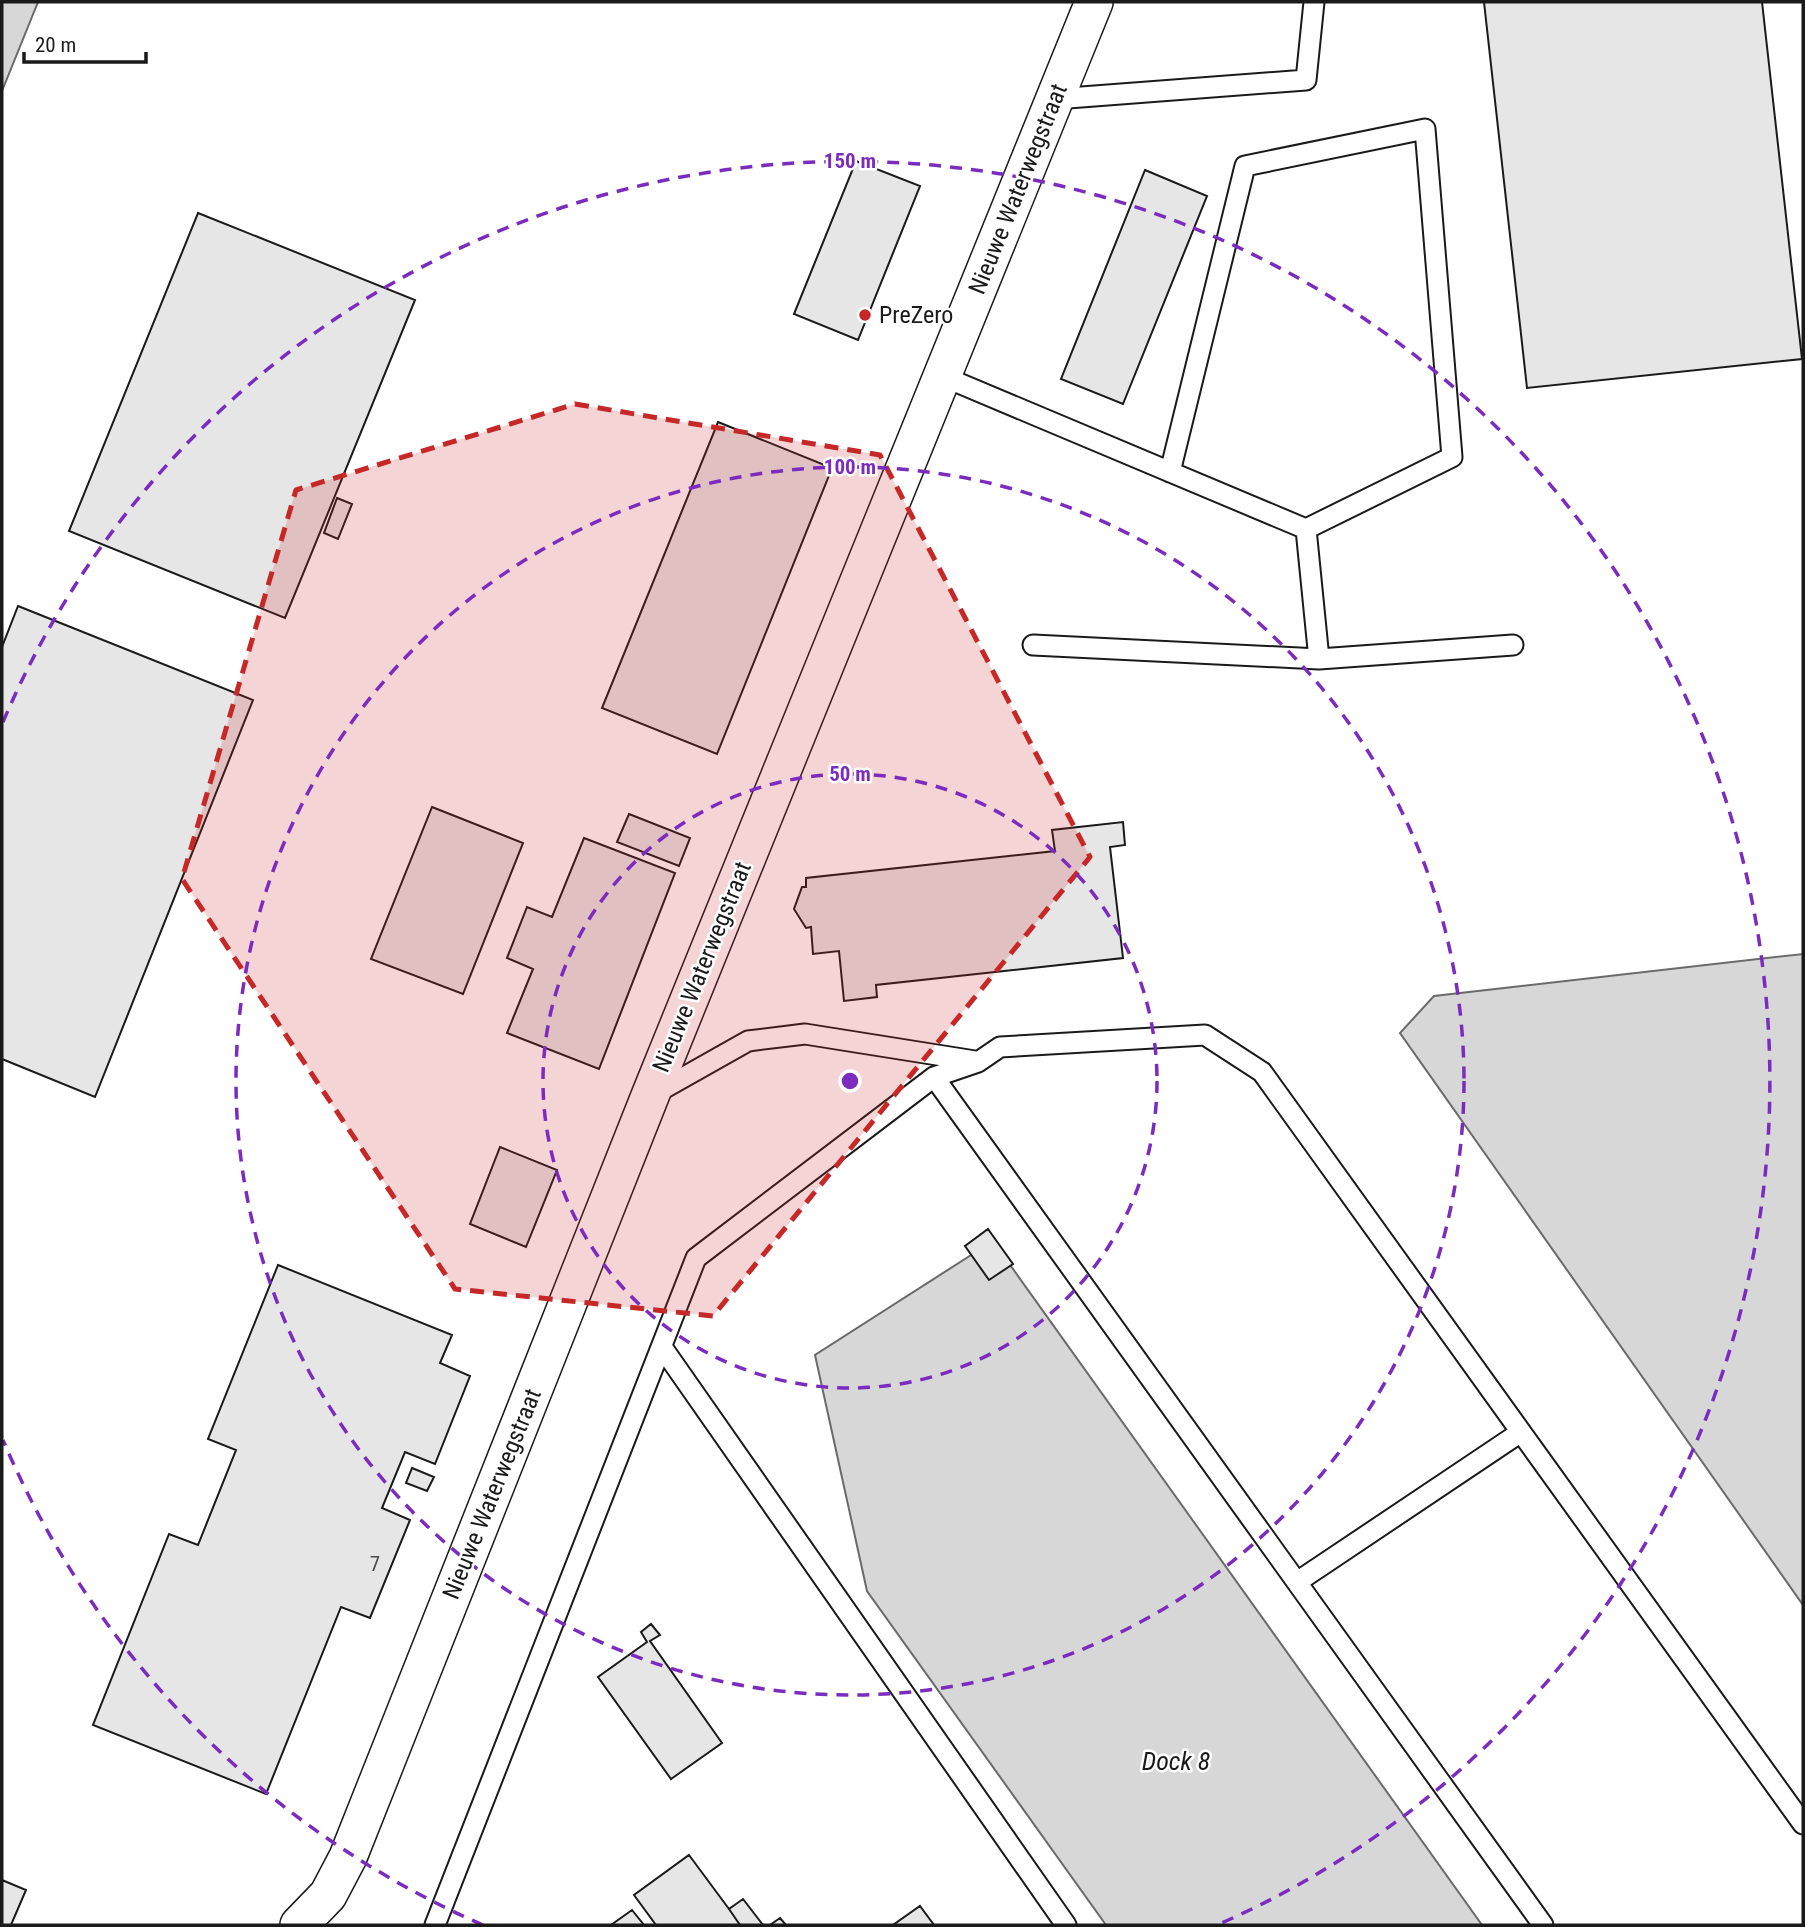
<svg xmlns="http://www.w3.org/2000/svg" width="1805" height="1927" viewBox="0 0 1805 1927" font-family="'Roboto Condensed',sans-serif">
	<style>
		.water { fill: #d7d7d7; stroke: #6a6a6a; stroke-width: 2 }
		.building { fill: #e6e6e6; stroke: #1a1a1a; stroke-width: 2 }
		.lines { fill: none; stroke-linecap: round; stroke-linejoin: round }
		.service-casing { stroke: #1a1a1a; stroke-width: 23 }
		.minor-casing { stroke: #1a1a1a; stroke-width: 40 }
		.service { stroke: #fff; stroke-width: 19 }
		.minor { stroke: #fff; stroke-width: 37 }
		.marked { fill: #c62828; fill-opacity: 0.2; stroke: #c62828; stroke-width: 5; stroke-dasharray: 14 9; stroke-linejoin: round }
		.ring { fill: none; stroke: #7b2cbf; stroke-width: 3.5; stroke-dasharray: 12 9 }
		.poi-dot { fill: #c62828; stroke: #fff; stroke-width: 2.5 }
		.labels { text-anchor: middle; stroke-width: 5; stroke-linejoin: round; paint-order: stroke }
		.number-label { font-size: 21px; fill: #4d4d4d }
		.street-label { font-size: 24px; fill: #1a1a1a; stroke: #fff }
		.poi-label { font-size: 24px; fill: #1a1a1a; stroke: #fff; text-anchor: start }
		.water-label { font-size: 26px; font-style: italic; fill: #1a1a1a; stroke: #fff }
		.centre { fill: #7b2cbf; stroke: #fff; stroke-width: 3.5 }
		.ring-label { font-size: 21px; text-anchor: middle; font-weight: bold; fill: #7b2cbf; stroke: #fff; stroke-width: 5; stroke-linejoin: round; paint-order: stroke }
	</style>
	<rect width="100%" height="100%" fill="#fff"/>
	<path class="water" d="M2 2H38L2 91Z
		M1803 954V1605L1400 1033 1434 996Z
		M993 1241 1482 1925H1106L867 1591 815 1355Z"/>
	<path class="building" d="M1484 2H1762L1802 359 1527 388Z
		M856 161 920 186 858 340 794 314Z
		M1145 170 1207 196 1123 404 1061 379Z
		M198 213 415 300 285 618 69 531Z
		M718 422 832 468 717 754 602 708Z
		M337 498 352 504 338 539 324 533Z
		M18 606 253 700 95 1097 2 1059V647Z
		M432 807 523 843 463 994 371 959Z
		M629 814 690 838 679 866 617 842Z
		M1123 822 1125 845 1110 847 1123 958 876 985 877 997 844 1001 839 951 813 954 811 927 806 928 794 909 802 887H806V878L1055 851 1052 830Z
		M584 838 675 873 599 1069 507 1033 533 969 507 958 527 907 552 917Z
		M500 1147 557 1170 526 1247 470 1224Z
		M988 1229 1013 1264 989 1280 965 1246Z
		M278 1265 452 1335 440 1363 470 1376 435 1464 405 1452 382 1508 410 1520 370 1618 341 1607 266 1794 93 1725 169 1534 198 1545 236 1450 208 1439Z
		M412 1468 434 1477 427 1491 406 1483Z
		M651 1624 660 1635 650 1641 722 1743 671 1779 598 1677 647 1642 641 1632Z
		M689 1855 729 1909 740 1925H656L634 1895Z
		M2 1880 26 1890 11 1925H2Z
		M743 1899 763 1925H740L729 1909Z
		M920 1906 934 1925H893Z
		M632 1910 644 1925H611Z
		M780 1918 786 1925H770Z"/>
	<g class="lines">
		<g class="service-casing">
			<path id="service" d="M1055 99 1306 80 1314 2
				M942 376 1306 529 1319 659
				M1170 472 1245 166 1425 129 1452 457 1306 529
				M1033 645 1319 659 1513 645
				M934 1077 1543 1925
				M654 1094 748 1041 805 1034 975 1061
				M662 1347 1066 1925
				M1297 1582 1521 1432
				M435 1925 696 1258 934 1077 978 1062 1000 1047 1205 1035 1262 1072 1803 1824"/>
		</g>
		<g class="minor-casing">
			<path id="minor" d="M299 1925 328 1895 348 1857 650 1096 1094 2"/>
		</g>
		<use href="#service" class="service"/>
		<use href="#minor" class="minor"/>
	</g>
	<path class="marked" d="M575 404 880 455 1090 857 713 1316 455 1289 182 879 296 490Z"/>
	<g class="ring">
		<circle cx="850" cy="1081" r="307"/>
		<circle cx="850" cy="1081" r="614"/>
		<path d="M483 1925A920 920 0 0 1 3 1440M3 722A920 920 0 1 1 1217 1925"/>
	</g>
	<circle class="poi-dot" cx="865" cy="315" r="7"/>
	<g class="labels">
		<g class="number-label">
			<text x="375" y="1571">7</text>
		</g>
		<g class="street-label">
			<text transform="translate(1018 189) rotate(-68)" y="8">Nieuwe Waterwegstraat</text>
			<text transform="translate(702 967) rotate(-68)" y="8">Nieuwe Waterwegstraat</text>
			<text transform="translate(492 1494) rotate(-68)" y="8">Nieuwe Waterwegstraat</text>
		</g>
		<g class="poi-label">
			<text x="879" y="323">PreZero</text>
		</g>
		<g class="water-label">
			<text x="1176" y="1770">Dock 8</text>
		</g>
	</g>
	<circle cx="850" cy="1081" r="10" class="centre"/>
	<g class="ring-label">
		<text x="850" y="168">150 m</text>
		<text x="850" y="474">100 m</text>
		<text x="850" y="781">50 m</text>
	</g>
	<rect width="1805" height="1927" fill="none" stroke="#1a1a1a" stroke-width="7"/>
	<path d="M24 52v10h122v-10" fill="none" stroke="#1a1a1a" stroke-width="3.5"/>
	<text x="35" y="52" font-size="21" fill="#1a1a1a" stroke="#ffffff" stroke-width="5" paint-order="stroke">20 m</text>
</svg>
